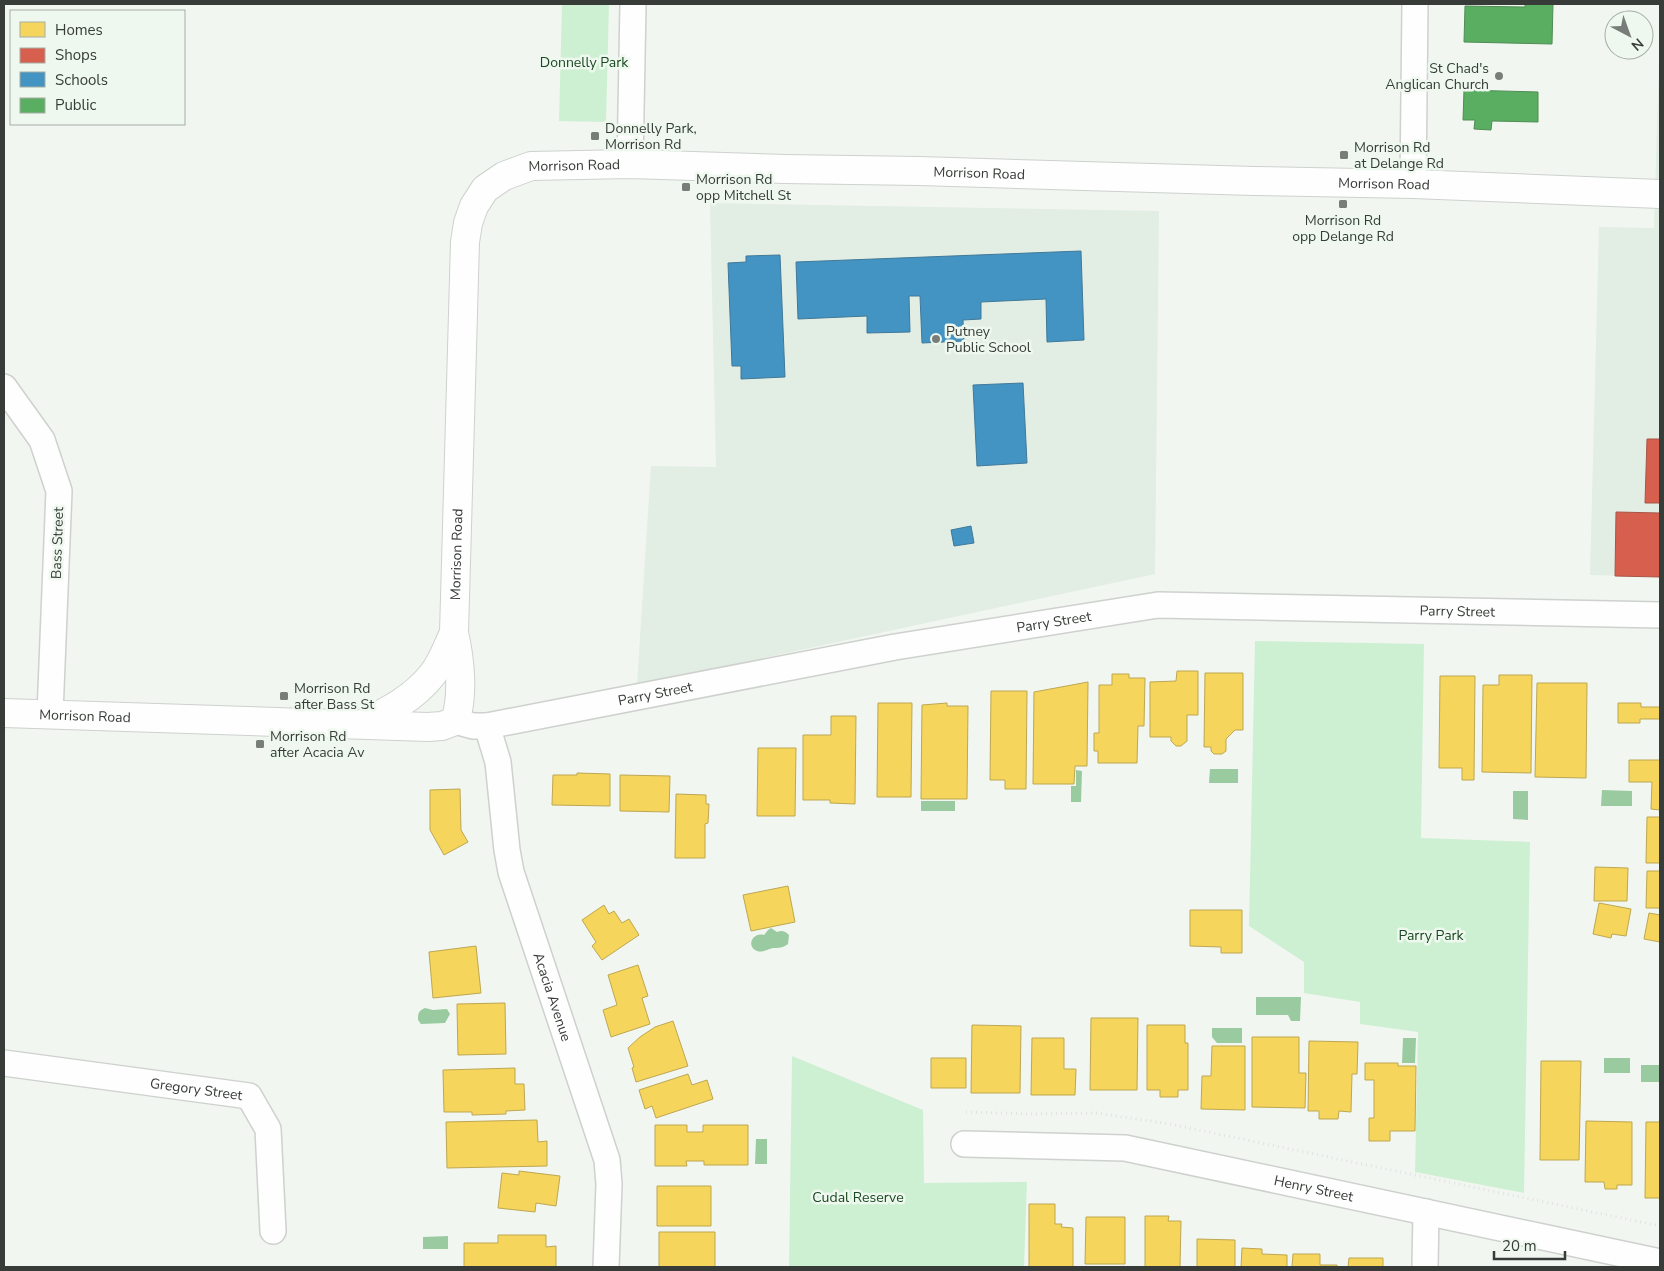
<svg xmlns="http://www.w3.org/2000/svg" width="1664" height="1271" viewBox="0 0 1664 1271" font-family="'Nunito Sans',sans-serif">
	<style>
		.built { fill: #e2ede3 }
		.green { fill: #cef0d2 }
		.water { fill: #9acaa0 }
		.homes { fill: #f6d55c; stroke: #bda751 }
		.shops { fill: #d6604d; stroke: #a75547 }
		.schools { fill: #4393c3; stroke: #407999 }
		.public { fill: #5aae61; stroke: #508c55 }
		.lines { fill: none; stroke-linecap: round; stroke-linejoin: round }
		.street-casing { stroke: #ced1ce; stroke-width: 28 }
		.secondary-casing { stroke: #ced1ce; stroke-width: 30 }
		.path { stroke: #e1e2e1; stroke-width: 3; stroke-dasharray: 1 4; stroke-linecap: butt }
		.street { stroke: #fdfefd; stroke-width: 25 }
		.secondary { stroke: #fdfefd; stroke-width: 28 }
		.poi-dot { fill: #797d79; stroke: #eff8ef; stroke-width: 2 }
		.labels { text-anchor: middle; stroke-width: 5; stroke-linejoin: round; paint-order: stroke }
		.park-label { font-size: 14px; fill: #194922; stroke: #eff8ef }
		.poi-label { font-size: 14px; fill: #383c38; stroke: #eff8ef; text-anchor: start }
		.street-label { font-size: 14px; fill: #383c38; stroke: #eff8ef }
	</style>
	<rect width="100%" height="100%" fill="#f1f6f1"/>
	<path class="built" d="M1660 27V577L1590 575 1599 227 1654 228Z
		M710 203 1159 211 1155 574 637 685 651 466 716 467Z"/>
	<path class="green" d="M562 4H609L606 122 559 121Z
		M1255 641 1424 644 1421 838 1530 842 1524 1193 1415 1172 1418 1032 1360 1024V1002L1304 993V962L1249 926Z
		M792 1056 923 1110 924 1183 1027 1182 1024 1267H789Z"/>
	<path class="water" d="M1210 769H1238V783H1209Z
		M1076 770 1082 771 1081 802H1071V786H1076Z
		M1602 790 1632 791V806H1601Z
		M1513 791H1528V820L1513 819Z
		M921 801H955V811H921Z
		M771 928 777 932C782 930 785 931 789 935L788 944C783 948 779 948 773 948 768 949 762 953 757 951 746 947 752 932 764 935L768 930Z
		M1256 997H1301L1300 1021H1291L1288 1015H1256Z
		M425 1008 433 1010 447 1009 450 1014 445 1023 421 1024 418 1020C418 1014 418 1011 425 1008Z
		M1212 1028H1242V1043H1217L1212 1037Z
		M1403 1038H1416L1415 1063H1402Z
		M1604 1058H1630V1073H1604Z
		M1641 1065H1660V1082H1641Z
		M756 1139H767V1164H755Z
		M448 1236V1249H423V1237Z"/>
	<path class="homes" d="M1177 671H1198V715H1187V741L1181 746H1176L1171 741V737H1150V682L1176 681Z
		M1205 673H1243V730H1235L1226 739V751L1222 754H1214L1211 751V747H1204Z
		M1112 674H1129V678H1145L1144 726H1138L1137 763H1098V751H1094V733H1099V685H1112Z
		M1499 675H1532L1531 773 1482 772 1483 685H1499Z
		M1440 676H1475L1474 780H1462V768H1439Z
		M1088 682 1087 766H1075L1074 784H1033L1034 692Z
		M1537 683H1587L1586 778 1535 777Z
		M991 691H1027L1026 789H1005V780H990Z
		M878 703H912L911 797H877Z
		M947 703V706H968L967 799H921L922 705Z
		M1618 703H1641V707H1660V719H1640V723H1618Z
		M831 716H856L855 804 830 803V800H803V735H831Z
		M758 748H796L795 816H757Z
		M1629 760H1660V810L1651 809 1652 782H1629Z
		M577 773 610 774V806L552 805 553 775H577Z
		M620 775 670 776 669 812 620 811Z
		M460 789 461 830 468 842 444 855 430 830V790Z
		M676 794 706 795V804H709L708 823 705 824V858H675Z
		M1647 817H1660V863H1646Z
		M1595 867 1628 868 1627 901H1594Z
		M1647 871H1660V908H1646Z
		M788 886 795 922 751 931 743 895Z
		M1599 903 1631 909 1626 936 1612 934 1611 938 1593 934Z
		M604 905 609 914 614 911 622 923 629 919 639 935 602 960 592 946 596 942 582 920Z
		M1190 910H1242V953H1221V947L1190 946Z
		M1649 913 1660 915V942L1644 939Z
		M476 946 481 993 433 998 429 952Z
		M638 965 648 996 642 998 650 1024 611 1037 603 1010 617 1005 608 975Z
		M505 1003 506 1054 458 1055 457 1004Z
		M1091 1018H1138L1137 1090H1090Z
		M673 1021 688 1066 636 1082 632 1068 634 1067 628 1048 640 1037 655 1027Z
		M972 1025 1021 1026 1020 1093H971Z
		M1147 1025H1185V1043H1188V1090H1178V1097H1160V1090H1147Z
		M1252 1037H1299V1073H1306L1305 1108 1252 1107Z
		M1032 1038H1064V1069H1076L1075 1095H1031Z
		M1309 1041 1358 1042 1357 1074H1352L1351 1112 1339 1111 1338 1119H1319V1111H1308Z
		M1212 1046H1245V1110L1201 1109 1202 1076H1211Z
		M931 1058H966V1088H931Z
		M1541 1061H1581L1579 1160H1540Z
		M1365 1063H1398V1066H1416L1415 1131H1390V1141H1369V1118H1374V1080H1365Z
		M515 1068V1084H524L525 1110 506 1111V1114L472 1115V1112H444L443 1070Z
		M688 1074 692 1085 707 1080 713 1099 656 1118 652 1106 645 1109 639 1090Z
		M537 1120 538 1142 547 1141V1166L447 1168 446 1122Z
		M1586 1121 1632 1122V1185H1617V1189H1605L1604 1182H1585Z
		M1646 1122H1660V1198H1645Z
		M655 1125H687V1132H703V1125H748V1165H704V1161H686L687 1166H655Z
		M519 1171 560 1176 556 1206 536 1203 535 1212 498 1208 502 1173 519 1175Z
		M657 1186H711V1226H657Z
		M1029 1204H1055V1224H1062L1061 1227 1073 1228V1267H1029Z
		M1145 1216H1169L1168 1221H1181L1180 1267H1145Z
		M1086 1217H1125V1264H1085Z
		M659 1232H715V1267H659Z
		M498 1235H546V1247L556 1246V1267H464V1243H498Z
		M1197 1239 1235 1240V1267H1197Z
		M1242 1248 1262 1249V1254L1287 1255V1267H1241Z
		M1293 1254H1320V1265H1337V1267H1292Z
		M1349 1258H1383V1267H1348Z"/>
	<path class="shops" d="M1647 439H1660V503H1645Z
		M1616 512 1660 513V577L1615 576Z"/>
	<path class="schools" d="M1081 251 1084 340 1047 342 1046 299 981 302V319L963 320 964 341 922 343 920 296H909L910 332 867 333V316L798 319 796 262Z
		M780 255 785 377 741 379V366H732L728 263 746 262V256Z
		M1023 383 1027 463 977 466 973 385Z
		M971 526 974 543 954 546 951 530Z"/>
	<path class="public" d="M1525 4H1553L1552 44 1464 42 1465 6 1525 7Z
		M1464 90 1538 92V122L1492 121 1491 130 1474 129 1475 120H1463Z"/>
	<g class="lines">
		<g class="street-casing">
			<g id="street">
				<path d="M630 164 633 4"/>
				<path d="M1413 184 1415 4"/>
				<path d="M4 387 42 440 59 491 50 714"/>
				<path id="s1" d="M455 721 473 726H487L895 647 1158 605 1660 615"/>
				<path id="s2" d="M487 726 498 762 507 850 511 872 607 1160 609 1184 606 1267"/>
				<path id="s3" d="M4 1063 249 1096 268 1129 273 1231"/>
				<path id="s4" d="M964 1144 1125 1148 1660 1262"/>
				<path d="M1425 1267 1426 1212"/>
			</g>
		</g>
		<g class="secondary-casing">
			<g id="secondary">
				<path id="s5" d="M4 713 428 727 442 726 455 721C464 695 460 659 454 633L465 242 468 223 474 206 485 189 504 176 531 166 630 164 785 169 919 171 1254 181 1413 184 1660 194"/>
				<path d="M362 724C388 711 414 698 432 675 442 663 447 647 454 633"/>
			</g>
		</g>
		<path class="path" d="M966 1112 1030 1114 1097 1113 1170 1124 1660 1226"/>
		<use href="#street" class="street"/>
		<use href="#secondary" class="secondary"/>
	</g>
	<g class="poi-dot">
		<circle cx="1499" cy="76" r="5"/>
		<rect x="590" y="131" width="10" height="10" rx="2.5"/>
		<rect x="1339" y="150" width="10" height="10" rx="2.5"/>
		<rect x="681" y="182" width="10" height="10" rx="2.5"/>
		<rect x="1338" y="199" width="10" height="10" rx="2.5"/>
		<circle cx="936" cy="339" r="5"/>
		<rect x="279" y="691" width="10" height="10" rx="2.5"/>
		<rect x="255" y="739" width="10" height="10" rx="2.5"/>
	</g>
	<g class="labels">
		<g class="park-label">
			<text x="584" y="67">Donnelly Park</text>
			<text x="1431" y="940">Parry Park</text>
			<text x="858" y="1202">Cudal Reserve</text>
		</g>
		<g class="poi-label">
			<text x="1489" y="73" text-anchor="end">St Chad's<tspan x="1489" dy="16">Anglican Church</tspan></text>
			<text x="605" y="133">Donnelly Park,<tspan x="605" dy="16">Morrison Rd</tspan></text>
			<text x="1354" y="152">Morrison Rd<tspan x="1354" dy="16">at Delange Rd</tspan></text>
			<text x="696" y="184">Morrison Rd<tspan x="696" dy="16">opp Mitchell St</tspan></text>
			<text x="1343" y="225" text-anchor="middle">Morrison Rd<tspan x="1343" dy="16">opp Delange Rd</tspan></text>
			<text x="946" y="336">Putney<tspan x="946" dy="16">Public School</tspan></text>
			<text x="294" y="693">Morrison Rd<tspan x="294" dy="16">after Bass St</tspan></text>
			<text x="270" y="741">Morrison Rd<tspan x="270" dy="16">after Acacia Av</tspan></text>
		</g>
		<g class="street-label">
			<text dy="5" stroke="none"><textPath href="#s5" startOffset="1085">Morrison Road</textPath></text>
			<text dy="5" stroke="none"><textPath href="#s5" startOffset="1490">Morrison Road</textPath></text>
			<text dy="5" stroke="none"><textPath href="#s5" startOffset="1895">Morrison Road</textPath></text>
			<text transform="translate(57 543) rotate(-88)" y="5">Bass Street</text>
			<text dy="5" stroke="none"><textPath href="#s5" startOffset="620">Morrison Road</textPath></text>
			<text dy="5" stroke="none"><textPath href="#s1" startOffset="1014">Parry Street</textPath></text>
			<text dy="5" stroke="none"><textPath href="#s1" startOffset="609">Parry Street</textPath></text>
			<text dy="5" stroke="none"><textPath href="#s1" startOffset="204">Parry Street</textPath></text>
			<text dy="5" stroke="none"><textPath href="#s5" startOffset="81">Morrison Road</textPath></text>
			<text dy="5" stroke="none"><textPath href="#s2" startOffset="280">Acacia Avenue</textPath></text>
			<text dy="5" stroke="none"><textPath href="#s3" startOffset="194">Gregory Street</textPath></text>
			<text dy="5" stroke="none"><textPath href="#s4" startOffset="354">Henry Street</textPath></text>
		</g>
	</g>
	<rect width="1664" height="1271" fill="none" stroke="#383c38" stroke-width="10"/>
	<rect x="10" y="10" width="175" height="115" fill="#eff8ef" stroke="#a6ada6"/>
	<rect x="20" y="22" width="25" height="15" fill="#f6d55c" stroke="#a6ada6"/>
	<text x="55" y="35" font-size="15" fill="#383c38">Homes</text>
	<rect x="20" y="48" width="25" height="15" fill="#d6604d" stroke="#a6ada6"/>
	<text x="55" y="60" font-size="15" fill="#383c38">Shops</text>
	<rect x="20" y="72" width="25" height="15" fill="#4393c3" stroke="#a6ada6"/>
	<text x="55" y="85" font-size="15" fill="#383c38">Schools</text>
	<rect x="20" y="98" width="25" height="15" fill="#5aae61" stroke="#a6ada6"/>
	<text x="55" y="110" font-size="15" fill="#383c38">Public</text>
	<g transform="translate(1629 35) rotate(139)"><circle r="24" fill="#eff8ef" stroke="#a6ada6"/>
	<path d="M0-4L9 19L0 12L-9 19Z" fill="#797d79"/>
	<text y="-8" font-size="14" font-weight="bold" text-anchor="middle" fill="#383c38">N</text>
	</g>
	<path d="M1494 1251v8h71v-8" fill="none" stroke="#383c38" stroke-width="2.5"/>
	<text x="1502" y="1251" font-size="15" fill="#383c38" stroke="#eff8ef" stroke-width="4" paint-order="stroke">20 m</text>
</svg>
